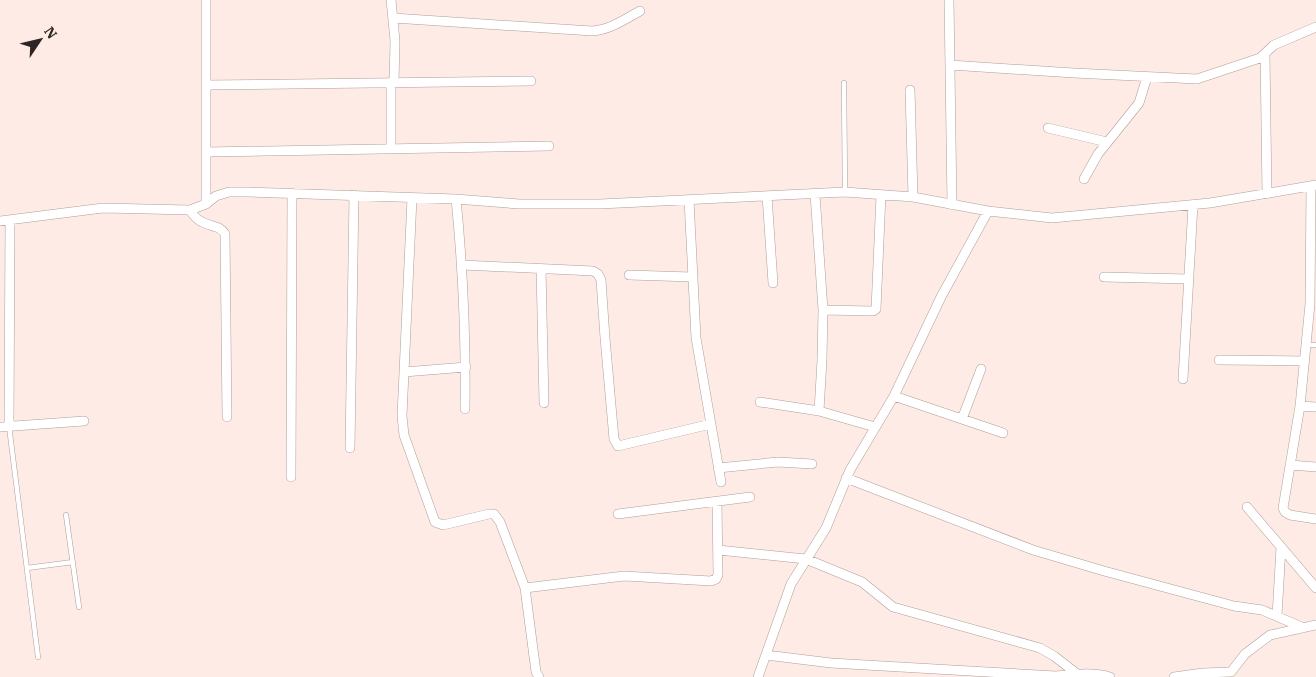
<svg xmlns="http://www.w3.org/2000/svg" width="1316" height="677" viewBox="0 0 1316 677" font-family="'IBM Plex Serif',serif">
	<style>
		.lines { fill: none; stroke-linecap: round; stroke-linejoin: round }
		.service-casing { stroke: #b09e98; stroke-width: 5.5 }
		.minor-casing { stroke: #b09e98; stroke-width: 10 }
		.service { stroke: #fff; stroke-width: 4.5 }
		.minor { stroke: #fff; stroke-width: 9 }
	</style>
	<rect width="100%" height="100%" fill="#feebe5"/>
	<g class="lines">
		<g class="service-casing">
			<path id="service" d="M844 83 845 192
				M1306 345H1316
				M9 426 38 657
				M66 515 79 607
				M27 568 73 562"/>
		</g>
		<g class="minor-casing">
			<path id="minor" d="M391 0 395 41 394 83
				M949 0 952 205
				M393 18 592 31C610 30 625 19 640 11
				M1265 55 1267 194
				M950 65 1074 73 1197 79 1260 58 1274 45 1316 27
				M391 83V148
				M206 85 531 81
				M910 90 913 197
				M1048 128 1107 142
				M206 152 549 146
				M1084 179 1098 154 1139 103 1147 77
				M1311 186 1310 304 1300 406 1283 508 1285 512 1290 515 1316 519
				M815 194 823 310 822 360 819 411
				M767 196 773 283
				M412 198 402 416 404 435 435 522 443 525 489 514H494L500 522 525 588 536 672 539 677
				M456 199C463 269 466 338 465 409
				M689 200 696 338 721 482
				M206 204V0
				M190 210C193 215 196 219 202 222 211 227 220 225 225 234L227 417
				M0 221 103 208 190 210 206 204 216 196 229 192H248L456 199 519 204H600L845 192 913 197 988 211 1052 218 1210 203 1316 185
				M462 265 593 271 598 274 601 280 605 338 614 439 618 446 711 424
				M541 269 544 403
				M629 275 692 277
				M1104 277 1188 279
				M823 310 873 311 876 309 881 195
				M1219 360 1305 361
				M404 372 466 367
				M1183 379 1193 205
				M894 396 1003 433
				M760 402 819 411 875 427
				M1300 406 1316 407
				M962 419 981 369
				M9 426 10 220
				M0 427 84 421
				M350 448 354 195
				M1290 465 1316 467
				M718 468 778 462 812 464
				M291 477 292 193
				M846 478 1033 550 1104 571 1234 606 1262 610 1304 628
				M1247 507 1316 588
				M618 514 750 497
				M718 550 806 559 862 582 893 607 1040 648 1054 656 1076 673
				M525 588 624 576 711 581 716 579 718 575 717 502
				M1277 616 1281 547
				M766 655 831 663 1056 676C1074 674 1092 672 1110 677
				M758 677 791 584 826 528 850 470 894 396 941 297 988 211
				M1174 677 1203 673 1231 672 1245 654 1270 635 1316 625"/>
		</g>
		<use href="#service" class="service"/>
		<use href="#minor" class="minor"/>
	</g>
	<g transform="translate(40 40) rotate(55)" stroke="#feebe5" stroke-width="4" paint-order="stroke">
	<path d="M0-4L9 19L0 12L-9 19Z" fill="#2d2624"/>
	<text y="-8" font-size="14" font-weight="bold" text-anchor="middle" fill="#2d2624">N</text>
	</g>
</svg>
